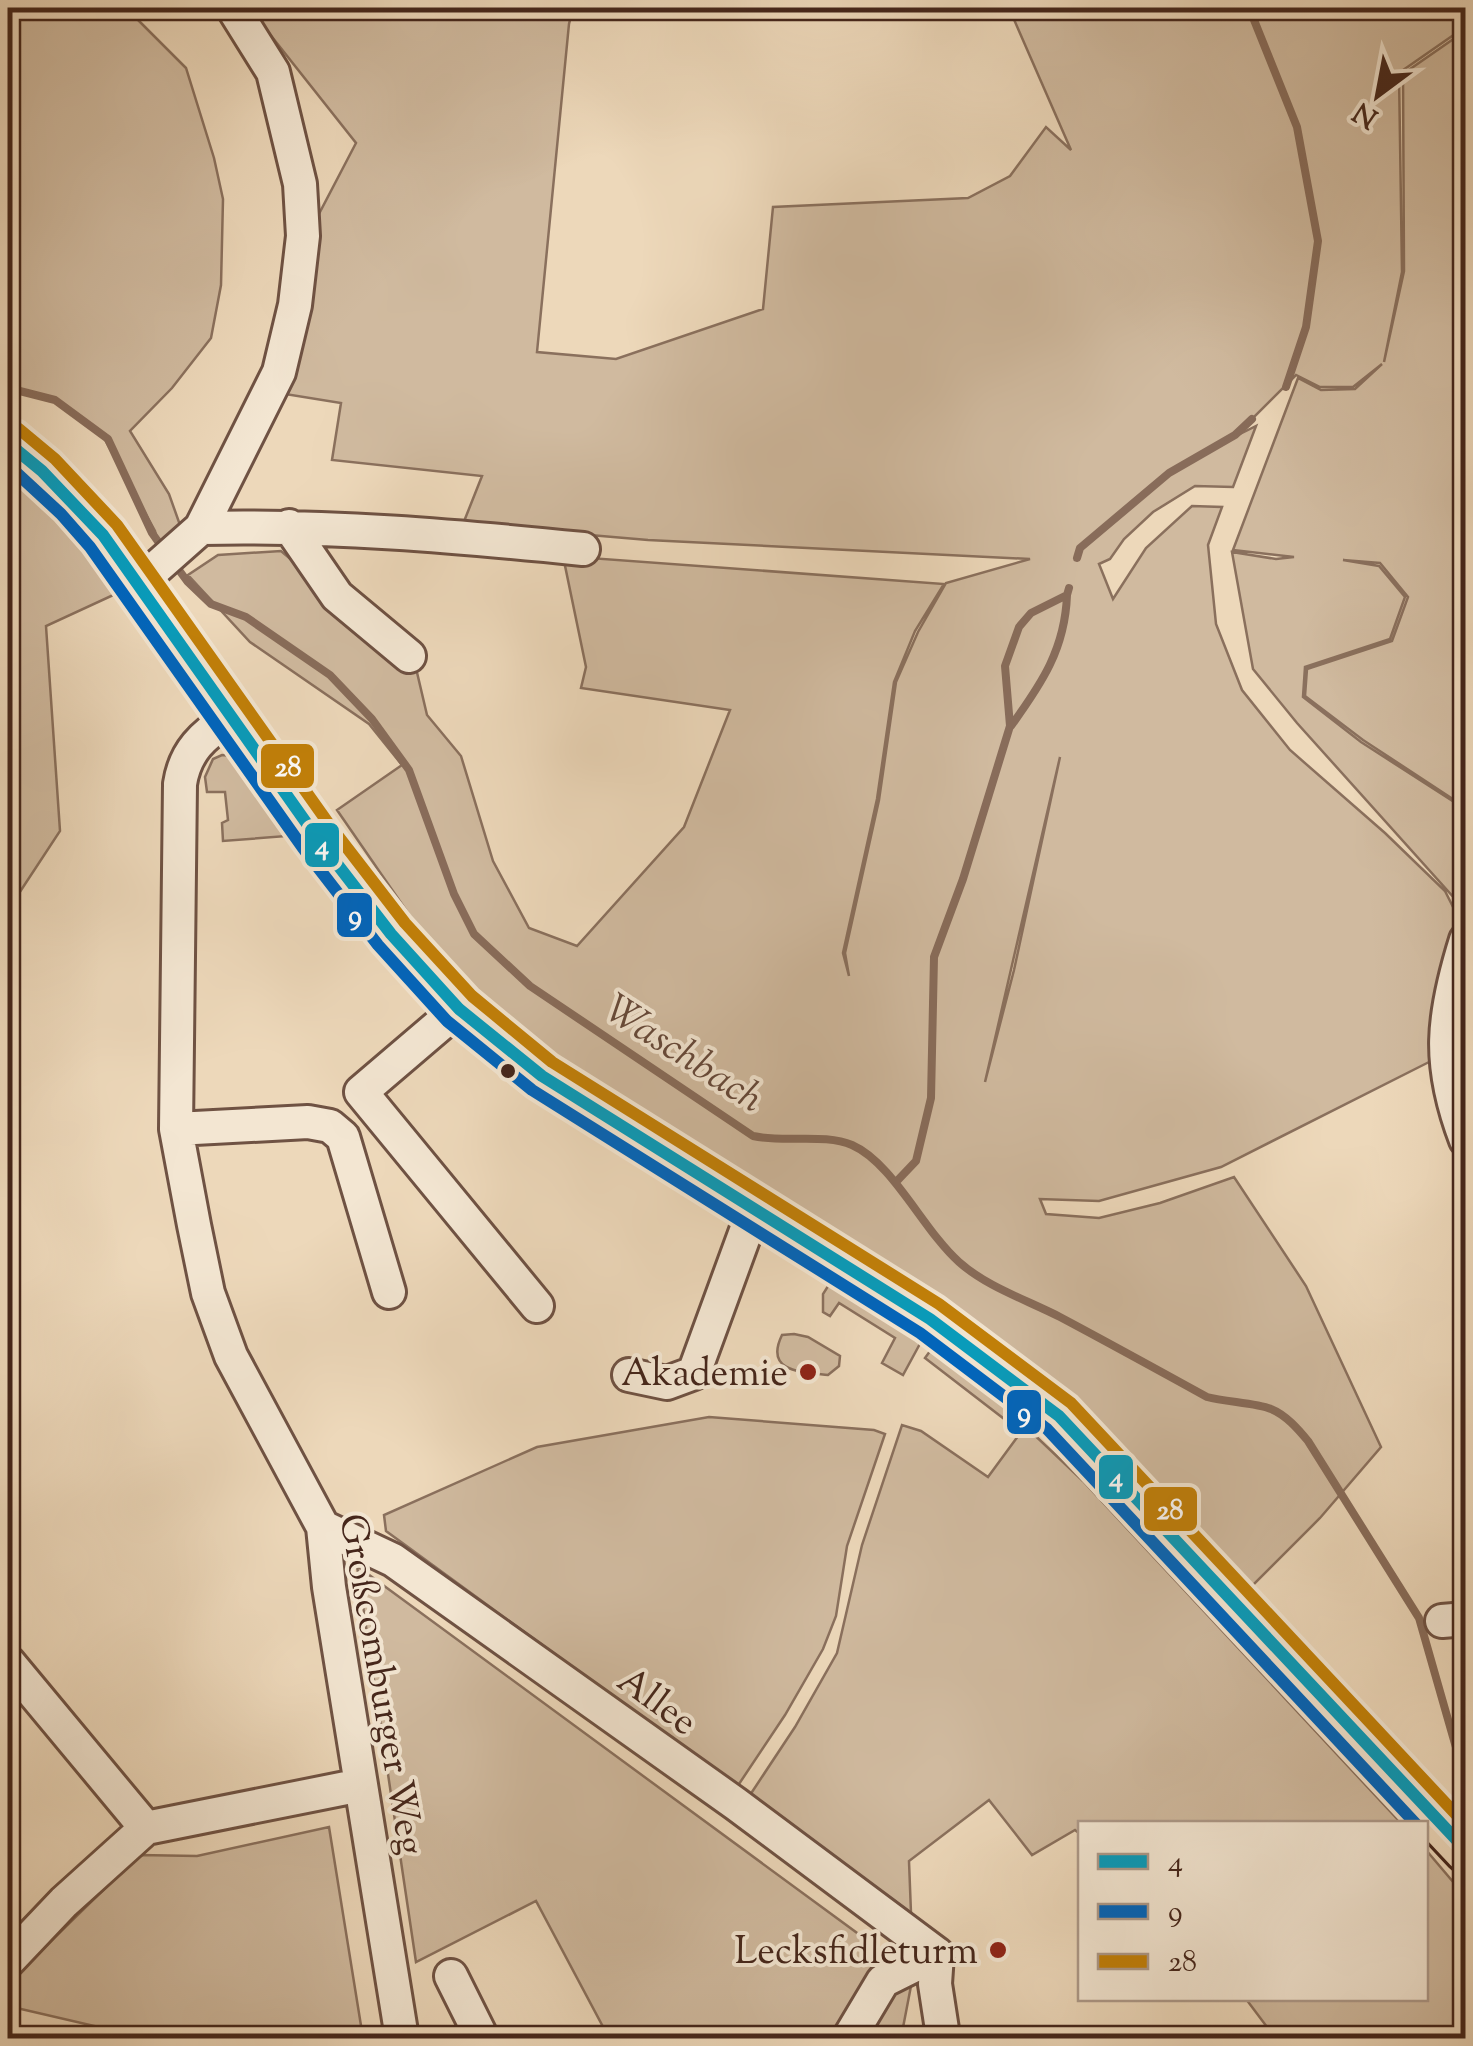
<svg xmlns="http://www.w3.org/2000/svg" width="1473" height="2046" viewBox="0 0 1473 2046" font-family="'Sorts Mill Goudy',serif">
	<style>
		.green { fill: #d0ba9f; stroke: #8a705d; stroke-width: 2.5; fill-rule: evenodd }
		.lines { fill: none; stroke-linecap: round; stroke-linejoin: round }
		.stream { stroke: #886c5a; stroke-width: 8 }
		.minor-casing { stroke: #6f5243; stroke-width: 38 }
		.major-casing { stroke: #45261b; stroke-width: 48 }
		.minor { stroke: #f3e6d2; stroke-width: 32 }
		.major { stroke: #edd8ba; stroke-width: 42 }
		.bus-1-casing { stroke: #f3e6d2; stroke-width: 20 }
		.bus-2-casing { stroke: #f3e6d2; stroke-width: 20 }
		.bus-3-casing { stroke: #f3e6d2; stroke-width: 20 }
		.bus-1 { stroke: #079cbc; stroke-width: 12 }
		.bus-2 { stroke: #0065bd; stroke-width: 12 }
		.bus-3 { stroke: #c28008; stroke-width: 12 }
		.bus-dot { fill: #45261b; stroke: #f3e6d2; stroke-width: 4 }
		.poi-dot { fill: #8f2418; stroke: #f3e6d2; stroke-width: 4 }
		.labels { text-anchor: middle; stroke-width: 8; stroke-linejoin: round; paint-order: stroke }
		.poi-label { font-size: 38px; fill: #45261b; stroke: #f3e6d2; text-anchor: end }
		.street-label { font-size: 38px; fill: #45261b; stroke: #f3e6d2 }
		.water-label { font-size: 40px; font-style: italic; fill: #66493a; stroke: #f3e6d2 }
		.line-badge { stroke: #f3e6d2; stroke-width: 4 }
		.badge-label { font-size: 28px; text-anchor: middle; font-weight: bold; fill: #fff }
	</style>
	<rect width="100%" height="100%" fill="#edd8ba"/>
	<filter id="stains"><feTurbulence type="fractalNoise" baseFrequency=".002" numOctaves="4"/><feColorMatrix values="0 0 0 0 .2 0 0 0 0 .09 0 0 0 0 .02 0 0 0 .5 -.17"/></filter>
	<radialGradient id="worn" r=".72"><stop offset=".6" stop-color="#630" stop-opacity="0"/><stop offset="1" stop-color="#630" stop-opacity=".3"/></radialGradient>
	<path class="green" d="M8 8H139L134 16 186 68 214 158 223 199 221 285 211 338 172 388 130 431 169 494 180 525 159 548 155 531 104 438 53 401 8 388Z
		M249 8H573L569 24 537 352 616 359 763 309 773 207 968 198 1010 176 1046 127 1071 150 1009 8H1465V27L1399 73 1402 272 1384 362 1404 271 1403 74 1465 31V807L1363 740 1305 696 1307 669 1392 641 1408 597 1380 563 1343 560 1379 566 1405 597 1390 639 1305 667 1303 697 1361 742 1465 809V910L1297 723 1253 669 1232 552 1276 559 1294 557 1233 550 1298 378 1321 390 1355 389 1382 364 1353 387H1320L1296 375 1242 429 1206 451 1256 426 1233 487 1195 486 1153 512 1124 539 1110 559 1099 564 1113 599 1146 548 1192 506 1222 507 1208 545 1216 624 1242 690 1290 750 1385 833 1445 891 1462 925 1433 1060 1221 1167 1099 1201 1040 1199 1046 1214 1099 1218 1160 1203 1234 1177 1306 1286 1381 1447 1320 1518 1246 1592 1174 1521 499 1017 417 926 337 810 402 765 369 724 250 642 188 575 218 555 281 551 415 664 427 715 461 756 493 861 529 928 577 946 684 827 730 710 581 688 586 667 563 556 944 584 915 631 894 682 877 799 843 953 849 976 845 953 879 800 896 682 918 632 946 583 1030 559 648 540 463 524 482 476 332 460 341 403 285 394 308 235 356 143ZM1060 757 1014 970 985 1082Z
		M8 476 76 538 122 591 46 626 60 831 8 910Z
		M222 755 232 756 239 765 287 836 223 841 222 823 228 820 225 792H207L205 777 213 759Z
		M830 1283 922 1340 903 1375 882 1363 895 1338 839 1303 830 1316 823 1312V1294Z
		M794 1334 808 1337 840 1356 839 1366 828 1375C801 1372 764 1372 782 1335Z
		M933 1347 1027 1423 1025 1426 1083 1481 1401 1823 1080 1824V1834L1075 1830 1032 1855 989 1800 909 1861 911 1913 750 1795 795 1727 837 1653 862 1545 902 1425 921 1431 988 1477 1021 1432 925 1358Z
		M709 1417 874 1430 885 1434 847 1546 836 1616 823 1649 785 1715 737 1787 386 1531 384 1515 537 1447Z
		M357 1566 883 1952 839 2038H609L536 1901 416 1962Z
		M329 1827 363 2038H146L8 2006V1983L139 1855 197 1856Z
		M1426 1850 1465 1896V2038H1301L1267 2027 1246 1999 1426 1998Z
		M893 1982 911 1986 901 2038H861Z"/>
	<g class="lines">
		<path class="stream" d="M1250 10 1297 127 1318 241 1306 327 1286 387
			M8 388 55 400 108 439 152 533 164 550
			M1077 558 1080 548 1169 473 1235 435 1252 419
			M173 562 187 581 211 604 246 617 330 675 372 719 409 770 454 894 474 934 530 986 753 1136C784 1143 825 1133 852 1145 893 1163 923 1230 959 1262 987 1287 1027 1300 1060 1317 1109 1343 1158 1370 1207 1397 1226 1402 1257 1403 1271 1409 1286 1415 1298 1429 1308 1441L1419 1618 1459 1758
			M1011 726C1042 683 1065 649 1067 595
			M896 1182 916 1161 931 1098 934 957 963 879 1010 726 1005 666 1019 627 1031 613 1067 595 1069 588"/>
		<g class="minor-casing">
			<path id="minor" d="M289 526 337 596 409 656
				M201 528C329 525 455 536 583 549
				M140 582 201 528 279 372 295 305 303 236 300 184 273 72 233 8
				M231 717C203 735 185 751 180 784L176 1129 194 1225 208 1293 231 1356 323 1527 329 1587 402 2038
				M1466 940C1442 1017 1437 1064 1466 1140
				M457 1010 361 1092 537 1306
				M176 1129 308 1122 330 1126 343 1137 389 1292
				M629 1375 667 1383 694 1373 754 1209
				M323 1527 393 1560 736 1804 937 1954
				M1442 1621 1466 1619
				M8 1662 146 1828
				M937 1954 935 1984 943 2036
				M8 1961 64 1902 146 1828 361 1785
				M451 1976 482 2038
				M849 2038 883 1981 937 1954"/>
		</g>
		<g class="major-casing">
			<path id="major" d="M8 443C104 514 165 620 231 718 268 772 307 825 347 877 408 957 458 1018 542 1076L930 1319 1059 1416 1466 1851"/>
		</g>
		<use href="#minor" class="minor"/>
		<use href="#major" class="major"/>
		<g class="bus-1-casing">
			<path id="bus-1" d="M8 443 42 471 103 535 317 838 391 934 459 1009 542 1076 930 1319 1059 1416 1466 1850"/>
		</g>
		<g class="bus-2-casing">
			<path id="bus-2" d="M8 465 61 514 90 547 303 848 378 945 447 1021 532 1090 920 1333 1047 1429 1416 1824"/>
		</g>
		<g class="bus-3-casing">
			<path id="bus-3" d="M19 429 55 459 117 525 331 827 405 923 472 996 552 1062 939 1304 1071 1403 1466 1825"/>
		</g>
		<use href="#bus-1" class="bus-1"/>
		<use href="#bus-2" class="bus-2"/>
		<use href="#bus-3" class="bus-3"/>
	</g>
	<circle class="bus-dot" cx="508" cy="1071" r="9"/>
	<g class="poi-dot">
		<circle cx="808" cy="1372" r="10"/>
		<circle cx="998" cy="1950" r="10"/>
	</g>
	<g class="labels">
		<g class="poi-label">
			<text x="788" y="1385">Akademie</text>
			<text x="978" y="1963">Lecksfidleturm</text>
		</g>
		<g class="street-label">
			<text transform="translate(383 1684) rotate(80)" y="13">Großcomburger Weg</text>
			<text transform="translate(658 1700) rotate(36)" y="13">Allee</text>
		</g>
		<g class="water-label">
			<text transform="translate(685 1052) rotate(33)" y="14">Waschbach</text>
		</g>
	</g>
	<g class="line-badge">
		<rect x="259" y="742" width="57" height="48" rx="10" fill="#c28008"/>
		<rect x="303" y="821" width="38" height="48" rx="10" fill="#079cbc"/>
		<rect x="335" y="891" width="39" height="48" rx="10" fill="#0065bd"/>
		<rect x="1005" y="1388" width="38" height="48" rx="10" fill="#0065bd"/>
		<rect x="1097" y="1453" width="38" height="48" rx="10" fill="#079cbc"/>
		<rect x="1142" y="1485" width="57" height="48" rx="10" fill="#c28008"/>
	</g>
	<g class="badge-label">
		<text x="288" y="776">28</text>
		<text x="322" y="854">4</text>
		<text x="355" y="924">9</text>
		<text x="1024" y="1421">9</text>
		<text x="1116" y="1486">4</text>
		<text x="1170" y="1519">28</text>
	</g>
	<rect width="1473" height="2046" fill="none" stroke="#edd8ba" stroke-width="40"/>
	<rect x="10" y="10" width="1453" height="2026" fill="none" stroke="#45261b" stroke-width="5"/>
	<rect x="20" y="20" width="1433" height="2006" fill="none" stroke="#45261b" stroke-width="2.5"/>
	<rect x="1078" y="1821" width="350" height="180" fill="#f3e6d2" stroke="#ad9989" stroke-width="2.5"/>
	<rect x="1098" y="1854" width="50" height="15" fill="#079cbc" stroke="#ad9989" stroke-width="2.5"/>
	<text x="1168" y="1871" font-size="30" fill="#45261b">4</text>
	<rect x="1098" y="1904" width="50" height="15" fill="#0065bd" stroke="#ad9989" stroke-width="2.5"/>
	<text x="1168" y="1921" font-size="30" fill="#45261b">9</text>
	<rect x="1098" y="1954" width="50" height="15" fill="#c28008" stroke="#ad9989" stroke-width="2.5"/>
	<text x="1168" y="1971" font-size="30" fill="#45261b">28</text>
	<g transform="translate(1378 95) rotate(212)" stroke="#f3e6d2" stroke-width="8" paint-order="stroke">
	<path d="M0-8L18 38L0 25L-18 38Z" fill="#45261b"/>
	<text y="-15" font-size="28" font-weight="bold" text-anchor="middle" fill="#45261b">N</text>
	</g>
	<rect width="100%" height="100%" filter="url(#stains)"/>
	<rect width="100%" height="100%" fill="url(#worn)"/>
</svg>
